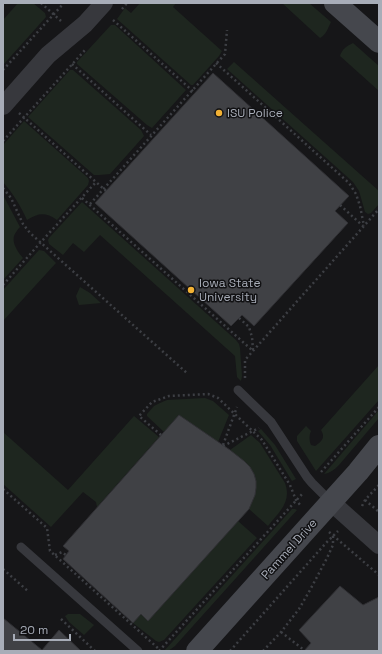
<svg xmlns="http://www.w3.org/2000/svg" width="382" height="654" viewBox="0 0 382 654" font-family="'Space Grotesk',sans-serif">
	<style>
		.green { fill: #1e261f }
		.building { fill: #404145; stroke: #303034 }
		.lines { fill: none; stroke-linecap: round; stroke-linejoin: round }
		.path { stroke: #3d3f44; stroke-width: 2.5; stroke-dasharray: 2 3; stroke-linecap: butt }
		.lane { stroke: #37383d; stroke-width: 9 }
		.street { stroke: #37383d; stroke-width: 18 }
		.secondary { stroke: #45474d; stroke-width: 22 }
		.poi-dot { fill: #f2b134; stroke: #111113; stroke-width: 1.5 }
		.labels { text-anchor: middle; stroke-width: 3; stroke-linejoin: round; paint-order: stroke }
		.poi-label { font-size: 12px; fill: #a8adb8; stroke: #111113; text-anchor: start }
		.street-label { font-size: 12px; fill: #a8adb8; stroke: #111113 }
	</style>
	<rect width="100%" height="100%" fill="#161618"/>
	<path class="green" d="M18 3H33L45 13 46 17 3 65V20Z
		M140 3H176L173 7 222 51 219 56 193 85H191L117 19 125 8 131 13Z
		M282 3H309L331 22C328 28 326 35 320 38Z
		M111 25H115L186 90 152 128 147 125 77 64V62Z
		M353 43 379 66V91L340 56C342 49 347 46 353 43Z
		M234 62 379 191V204L371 213 368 214 365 212 359 191 353 182 227 69Z
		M70 70H73L141 130 144 136 110 174 99 175H94L28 117Z
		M24 121 88 178 89 181 88 185 57 220C45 212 39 213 27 220 20 205 14 195 3 182V145Z
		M3 195 20 227C18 229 15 233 14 236 12 244 18 252 23 258L3 280Z
		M82 202 236 340 239 344 240 348 242 376 241 381 237 377 235 356 100 235 84 252 73 243 63 255 49 244 48 240 49 238Z
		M39 250 44 251 56 263 3 321V290Z
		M80 287 90 293 101 303 79 305 76 296Z
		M379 365V400L316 471 297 441V436L306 426 311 431C309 436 309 440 311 445L315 446C321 442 326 438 321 430Z
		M205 398 213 401 229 415 218 442 179 415 164 432 147 416V414L154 406 160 403 167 400Z
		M379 410V418L339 465C334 470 330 473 324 474Z
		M134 416 159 437 97 507 96 502 83 492 51 527 3 484V432L68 490Z
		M261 429 275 445 296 479 292 481 270 445 258 431Z
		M251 435 260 443 285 483C292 502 279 512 268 526L249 509C256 495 260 479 249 466 244 460 236 455 230 450Z
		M292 509H295L297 510 175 646 168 651H164Z
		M238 521 257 538 164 640 159 642 156 641 133 623 141 614 148 621Z
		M68 614H80L94 625 84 635 69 622 65 616Z"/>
	<path class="building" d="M213 73 349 196 335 211 348 223 254 326 242 315 231 326 95 203Z
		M179 415 230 450 244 461 250 467 254 474 256 481V488L255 495 249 509 148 621 141 614 133 623 63 559 69 551 63 546Z
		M340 586 363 605 379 597V651H304L311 643 299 630Z
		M3 618 42 650 59 630 81 651H3Z"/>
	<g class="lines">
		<path class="path" d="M41 3 61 21
			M122 9 127 3
			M113 20 195 93
			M216 63 349 183 356 194 360 206 364 226
			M72 64 151 135
			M3 70 64 3
			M19 113 106 191
			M3 141 85 50
			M3 188 11 198 23 224 30 233 188 374
			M82 198 253 351
			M90 204 225 54 227 30
			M340 205 363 226
			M3 285 40 243 96 182
			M239 318 249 327 252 337 253 350
			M245 378V360L379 209
			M161 435 139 416 152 402 169 396 208 394 218 398 262 440 290 485 296 500 301 506
			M223 445 237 407
			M223 446 259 428
			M321 472 379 407
			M3 489 47 528 50 551 160 650
			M365 500 379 512
			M362 506 365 500 379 485
			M329 532 379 575
			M55 555 62 552 66 555
			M3 569 29 592
			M61 619 95 651
			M281 632 304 650
			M159 651 303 493
			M230 651 325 544 338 531
			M263 651 281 632 299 609 310 590 327 558 333 545V536"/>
		<path class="lane" d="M238 390 271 422 307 477 312 483 331 502
			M21 547 138 651"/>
		<path class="street" d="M3 106 48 55 85 24 104 3
			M331 502 379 545"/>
		<path class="secondary" d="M335 3 379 42
			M197 651 358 472 379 446"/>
	</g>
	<g class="poi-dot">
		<circle cx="219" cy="113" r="4"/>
		<circle cx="191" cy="290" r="4"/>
	</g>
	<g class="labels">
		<g class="poi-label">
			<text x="227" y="117">ISU Police</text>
			<text x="199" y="287">Iowa State<tspan x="199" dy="14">University</tspan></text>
		</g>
		<g class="street-label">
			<text transform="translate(289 549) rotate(-48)" y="4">Pammel Drive</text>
		</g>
	</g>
	<rect width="382" height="654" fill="none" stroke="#a8adb8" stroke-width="8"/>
	<path d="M14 634v6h56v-6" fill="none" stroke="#a8adb8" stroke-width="2"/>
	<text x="20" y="634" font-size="12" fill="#a8adb8" stroke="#111113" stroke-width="3" paint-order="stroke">20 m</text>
</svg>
